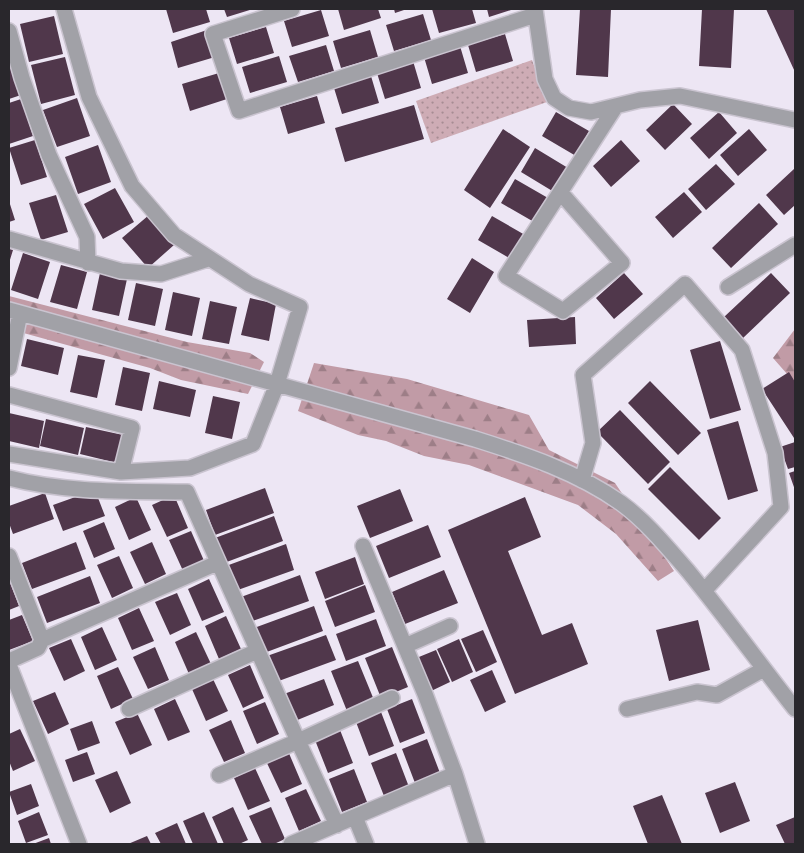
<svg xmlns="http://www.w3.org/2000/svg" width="804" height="853" viewBox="0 0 804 853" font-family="'DejaVu Sans',sans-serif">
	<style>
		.grass { fill: url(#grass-dots) }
		.forest { fill: url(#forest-firs) }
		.building { fill: #50374b }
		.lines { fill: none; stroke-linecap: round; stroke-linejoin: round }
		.minor-casing { stroke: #cac4d0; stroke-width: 18 }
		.minor { stroke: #a1a1a7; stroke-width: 15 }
	</style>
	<defs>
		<pattern id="grass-dots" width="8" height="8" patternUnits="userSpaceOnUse" patternTransform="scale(1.25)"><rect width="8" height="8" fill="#ceacb5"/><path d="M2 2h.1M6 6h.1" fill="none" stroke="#a78c93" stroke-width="1.8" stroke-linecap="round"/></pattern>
		<pattern id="forest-firs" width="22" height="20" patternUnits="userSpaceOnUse" patternTransform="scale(1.25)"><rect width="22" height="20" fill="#c19ba6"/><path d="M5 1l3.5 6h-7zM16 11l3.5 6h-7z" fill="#9d7e87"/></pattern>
	</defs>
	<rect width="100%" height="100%" fill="#ede6f4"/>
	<path class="grass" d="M532 60 547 102 431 143 416 101Z"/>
	<path class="forest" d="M9 296 187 342 250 353 264 362 248 394 181 380 150 368 9 329Z
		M795 329V383L773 358Z
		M314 363 407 379 529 415 549 450 615 483 674 571 658 581 616 534 578 505 469 465 424 456 386 441 358 435 298 411Z"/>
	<path class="building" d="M166 9H206L210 22 173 33Z
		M224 9H253L227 17Z
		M338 9H378L381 18 344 30Z
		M394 9H407L395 13Z
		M432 9H472L476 23 439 33Z
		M487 9H514L489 17Z
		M580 9H611L608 77 576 75Z
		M702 9H734L731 68 699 66Z
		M766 9H795V72Z
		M321 10 329 36 292 47 284 21Z
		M423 14 431 40 394 51 386 25Z
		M54 16 63 54 29 62 20 24Z
		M266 27 274 53 237 64 229 38Z
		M207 30 215 57 178 68 171 42Z
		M370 30 378 57 341 68 333 41Z
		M505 34 513 61 476 72 468 45Z
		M326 45 334 71 298 82 289 56Z
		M460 46 468 73 432 84 424 57Z
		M279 56 287 82 250 93 242 67Z
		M65 57 75 95 41 104 31 65Z
		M9 59 21 95 9 99Z
		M413 61 421 88 385 99 377 73Z
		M219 73 227 99 190 111 182 84Z
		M371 76 379 103 342 114 334 88Z
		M317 96 325 123 288 134 280 107Z
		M77 98 90 136 57 147 43 110Z
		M21 99 33 136 9 144V103Z
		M673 104 692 124 665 150 646 130Z
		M414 105 424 139 345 162 335 128Z
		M556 112 589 131 576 156 542 136Z
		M719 112 737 133 709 159 690 138Z
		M503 129 530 147 490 208 464 190Z
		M749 129 767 150 738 176 720 155Z
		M35 140 47 177 21 185 9 148Z
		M621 140 640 161 611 187 593 166Z
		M98 145 111 182 78 194 65 157Z
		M535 148 568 168 554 192 521 172Z
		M716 164 735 184 706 210 688 189Z
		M794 169 795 205 784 215 766 195Z
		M515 179 548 198 534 222 501 203Z
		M115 188 134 222 103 239 84 204Z
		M684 192 702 212 673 238 655 217Z
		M56 195 68 232 41 240 29 203Z
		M9 201 15 220 9 222Z
		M759 203 778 224 731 268 712 248Z
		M149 215 174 245 148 268 122 238Z
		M492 216 525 235 511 259 478 240Z
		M9 249 13 250 9 263Z
		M23 253 50 262 38 299 11 290Z
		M472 258 494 272 470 313 447 299Z
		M61 265 87 272 77 309 50 302Z
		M100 273 127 279 119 316 92 310Z
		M624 273 643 294 614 319 596 298Z
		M771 273 790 293 743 338 724 317Z
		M136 283 163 289 155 326 128 320Z
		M173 292 200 298 192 336 165 330Z
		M250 298 276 304 269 341 241 335Z
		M210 301 237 307 229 344 202 339Z
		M575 317 576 344 529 347 527 320Z
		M27 339 64 348 58 375 21 366Z
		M720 341 741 410 710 419 690 350Z
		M78 355 105 360 97 398 70 392Z
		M123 367 150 373 142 411 115 405Z
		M789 372 795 382 794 438 762 389Z
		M159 381 196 390 190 417 153 409Z
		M650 381 701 433 678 455 628 403Z
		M213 396 240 402 232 439 205 433Z
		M620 410 670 462 648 484 597 432Z
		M9 413 44 421 39 448 9 441Z
		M46 419 84 428 78 455 40 446Z
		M738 421 758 491 728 500 707 430Z
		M86 427 123 435 117 463 80 454Z
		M795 442V467L788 469 780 447Z
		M670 467 721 518 699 540 648 489Z
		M795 471V490L789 473Z
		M265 488 274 513 215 535 206 510Z
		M400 489 413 521 370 538 357 506Z
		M95 490 105 516 63 531 53 505Z
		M45 493 54 519 13 534 9 523V506Z
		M174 495 188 528 167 537 152 505Z
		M136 497 151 530 129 540 115 507Z
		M525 497 541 537 508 551 542 635 572 623 588 664 515 694 448 530Z
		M274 516 283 541 224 563 215 538Z
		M104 522 115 549 94 558 83 531Z
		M428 525 441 557 389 578 376 546Z
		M191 531 205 563 184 573 169 540Z
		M76 542 86 569 32 589 22 563Z
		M152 542 166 574 145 584 130 552Z
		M286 544 294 570 235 591 226 566Z
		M119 556 133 588 112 598 97 565Z
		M355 557 364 584 325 599 315 572Z
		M444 570 458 603 405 624 392 592Z
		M300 575 309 601 250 622 241 597Z
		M90 576 100 603 47 623 37 597Z
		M209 579 224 612 202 621 188 589Z
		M9 580 19 606 9 610Z
		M365 585 375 612 335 627 325 601Z
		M177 593 191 625 170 635 155 602Z
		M314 606 323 631 264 653 254 628Z
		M139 608 154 641 132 650 118 618Z
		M22 615 33 641 9 650V620Z
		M226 616 241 649 219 659 205 626Z
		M376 619 386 646 346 661 336 634Z
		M698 620 710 670 669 681 656 630Z
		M102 627 117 660 95 670 81 637Z
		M483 630 497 662 476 672 461 639Z
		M196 632 211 664 189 674 175 642Z
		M326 635 336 660 276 682 267 656Z
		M71 639 85 671 64 681 49 648Z
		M459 639 473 672 452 682 437 649Z
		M155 647 169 680 148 689 133 657Z
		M392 647 408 687 381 698 365 658Z
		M436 650 450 682 429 692 414 659Z
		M358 661 374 700 347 711 331 671Z
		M250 665 264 698 243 708 228 675Z
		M118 667 133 699 111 709 97 676Z
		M492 670 506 702 485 712 470 680Z
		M213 679 228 711 206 721 192 689Z
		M324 679 334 705 295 721 284 694Z
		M55 692 69 724 48 734 33 701Z
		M175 699 190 732 168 741 154 709Z
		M412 699 425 733 400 743 387 709Z
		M265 702 279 734 257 744 243 711Z
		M381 712 394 746 369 756 356 722Z
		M137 713 152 745 130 755 115 722Z
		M231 720 245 753 224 762 209 730Z
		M92 721 100 743 78 751 70 729Z
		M20 729 35 761 13 771 9 761V734Z
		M340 730 353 763 328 773 315 740Z
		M427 739 440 773 415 783 402 749Z
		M288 751 302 784 281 793 266 761Z
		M87 752 95 774 73 782 65 760Z
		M396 753 409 787 384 796 371 763Z
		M255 768 270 801 248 810 234 778Z
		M354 769 367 802 342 812 329 779Z
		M117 771 131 803 110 813 95 780Z
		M735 782 750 821 720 833 705 793Z
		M31 784 39 806 17 815 9 792Z
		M306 789 321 821 299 831 285 798Z
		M662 795 682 844H648L633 806Z
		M233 807 248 840 239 844H224L212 817Z
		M271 807 285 839 274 844H262L249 816Z
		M39 812 48 835 26 843 18 821Z
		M204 812 218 844H193L183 821Z
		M795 817V844H785L776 825Z
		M177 823 186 844H161L155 833Z
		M147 836 151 844H128Z
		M49 838 51 844H33Z"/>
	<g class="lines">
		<g class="minor-casing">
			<path id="minor" d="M292 9 213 34 239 111 535 15
				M535 9 545 79 554 98 569 108 591 112 640 100 680 96 795 120
				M9 31 22 78 49 155 87 237 88 263
				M561 193 622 263 563 311 506 276 616 106
				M9 239 121 271 161 274 208 259
				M728 287 795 245
				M9 310 475 439C526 455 577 472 621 503 647 522 667 547 688 571 725 616 759 663 795 709
				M9 368 20 313
				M9 395 132 428 121 472
				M9 454 121 472 190 468 253 444 277 384 300 307 249 284 174 235 132 186 89 97 64 9
				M9 478C66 493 129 491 187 492L298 741 392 698
				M582 480 593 443 583 375 685 284 742 350 775 453 781 507 704 591
				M9 556 42 640 38 648 9 661
				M42 640 217 563
				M405 646 450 626
				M9 665 79 844
				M129 709 257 651
				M627 709 697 692 717 695 764 669
				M455 774 477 844
				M219 775 298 741 337 825
				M355 817 366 844
				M291 844 455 774 425 694 363 546"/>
		</g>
		<use href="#minor" class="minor"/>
	</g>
	<rect width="804" height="853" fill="none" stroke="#29272c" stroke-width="20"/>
</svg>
